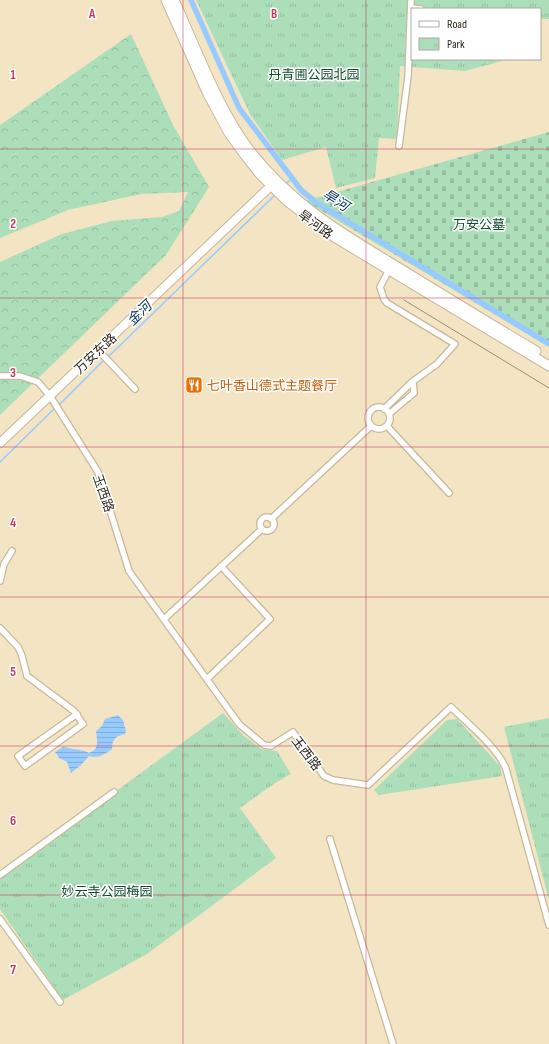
<svg xmlns="http://www.w3.org/2000/svg" width="549" height="1044" viewBox="0 0 549 1044" font-family="'Sofia Sans Condensed','Noto Sans SC',sans-serif">
	<style>
		.forest { fill: url(#forest-crowns) }
		.cemetery { fill: url(#cemetery-stones) }
		.park { fill: url(#park-tufts) }
		.water { fill: url(#water-rules) }
		.lines { fill: none; stroke-linecap: round; stroke-linejoin: round }
		.stream { stroke: #97cbff; stroke-width: 1.5 }
		.canal { stroke: #97cbff; stroke-width: 5.5 }
		.street-casing { stroke: #c7b99a; stroke-width: 8 }
		.secondary-casing { stroke: #c7b99a; stroke-width: 10 }
		.primary-casing { stroke: #c7b99a; stroke-width: 11 }
		.street { stroke: #fff; stroke-width: 5.5 }
		.secondary { stroke: #fff; stroke-width: 8 }
		.primary { stroke: #fff; stroke-width: 9 }
		.tram { stroke: #998f78; stroke-width: 1 }
		.grid { fill: none; stroke: #c73860; stroke-width: 1; stroke-opacity: 0.55 }
		.labels { text-anchor: middle; stroke-width: 3; stroke-linejoin: round; paint-order: stroke }
		.park-label { font-size: 13px; fill: #0f4d29; stroke: #fff }
		.street-label { font-size: 13px; fill: #2d281c; stroke: #fff }
		.food-label { font-size: 13px; fill: #c56008; stroke: #fff; text-anchor: start }
		.water-label { font-size: 14px; font-style: italic; fill: #00325a; stroke: #fff }
		.grid-label { font-size: 13px; text-anchor: middle; font-weight: bold; fill: #c73860; stroke: #fff; stroke-width: 3; stroke-linejoin: round; paint-order: stroke }
	</style>
	<defs>
		<pattern id="forest-crowns" width="20" height="18" patternUnits="userSpaceOnUse"><rect width="20" height="18" fill="#acdeb9"/><path d="M2 6a3 3 0 1 1 6 0M12 15a3 3 0 1 1 6 0" fill="none" stroke="#94be9e"/></pattern>
		<pattern id="cemetery-stones" width="16" height="16" patternUnits="userSpaceOnUse"><rect width="16" height="16" fill="#acdeb9"/><path d="M2 7V4a2 2 0 0 1 4 0v3zM10 15v-3a2 2 0 0 1 4 0v3z" fill="#94be9e"/></pattern>
		<pattern id="park-tufts" width="24" height="20" patternUnits="userSpaceOnUse"><rect width="24" height="20" fill="#acdeb9"/><path d="M3 7l-1-3M5 7V3M7 7l1-3M15 17l-1-3M17 17v-4M19 17l1-3" fill="none" stroke="#94be9e"/></pattern>
		<pattern id="water-rules" width="6" height="5" patternUnits="userSpaceOnUse"><rect width="6" height="5" fill="#97cbff"/><path d="M0 2.5h6" fill="none" stroke="#82aeda"/></pattern>
	</defs>
	<rect width="100%" height="100%" fill="#f3e4c4"/>
	<path class="forest" d="M131 34 173 125 209 187 166 255 0 415V262L62 234 112 221 162 217 179 211 188 192 141 194 68 210 0 238V125Z"/>
	<path class="cemetery" d="M549 132V347L305 201Z"/>
	<path class="park" d="M196 0H549V19H540V9H412V59H502V61L465 71 400 66 397 139 379 138 375 178 336 188 326 147 282 160 250 114Z
		M223 713 243 735 261 749 277 751 291 774 275 783 240 808 276 858 147 954 63 1000 0 909V876Z
		M549 718V900L504 727Z
		M457 719 500 766 502 776 379 795 374 790 447 720Z"/>
	<path class="water" d="M118 715 123 720 126 731 125 734C116 736 112 739 112 749 105 754 99 759 89 756L81 765 71 773 67 762 59 758 55 752 63 747 85 751 89 753C100 749 97 741 96 731L102 726 105 719Z"/>
	<g class="lines">
		<path class="stream" d="M286 184 292 178
			M108 357 276 194
			M58 406 105 359
			M0 462 55 408"/>
		<path class="canal" d="M191 0 239 108 292 178 301 190 317 203 549 344"/>
		<g class="street-casing">
			<path id="street" d="M411 8 421 9
				M399 146 408 76 411 0
				M98 350 135 389
				M0 376H20L38 382 50 396 98 472 129 571 239 724 264 745 271 746 293 732 324 776 333 780 368 785 451 707C467 723 498 748 506 769L549 925
				M368 418a11 11 0 1 1 22 0a11 11 0 1 1-22 0Z
				M384 409 412 382 437 364 455 344 387 303 384 299 380 287 389 270
				M389 414 414 393 413 382
				M387 426 449 493
				M260 524a7 7 0 1 1 14 0a7 7 0 1 1-14 0Z
				M271 519 371 426
				M0 581 4 564 12 551
				M164 619 262 529
				M0 628 18 647 22 656 27 676 74 711 83 724 25 766 18 756 77 714
				M207 679 270 619 221 566
				M330 839 393 1044
				M0 875 114 792
				M0 919 60 1002"/>
		</g>
		<g class="secondary-casing">
			<path id="secondary" d="M0 443 276 181"/>
		</g>
		<g class="primary-casing">
			<path id="primary" d="M166 0 208 94 229 133 245 155 259 173 287 201 331 235 549 366
				M174 0C197 50 217 107 250 151 294 207 345 235 404 271 448 298 492 325 536 351"/>
		</g>
		<use href="#street" class="street"/>
		<use href="#secondary" class="secondary"/>
		<use href="#primary" class="primary"/>
		<path class="tram" d="M404 300 549 388"/>
	</g>
	<path class="grid" d="M183 0V1044M366 0V1044M0 149H549M0 298H549M0 447H549M0 597H549M0 746H549M0 895H549"/>
	<defs>
		<g id="restaurant-square" transform="scale(0.9)"><rect x="-9" y="-9" width="18" height="18" rx="4" fill="#e8710a" stroke="#fff"/><path d="M-5-6h1v4h1v-4h1v4h1v-4h1v5L-1.5 .5V6h-2V.5L-5-1ZM5-6V6H3V1.5H1.5Q1.5-4 5-6Z" fill="#fff"/></g>
	</defs>
	<g fill-rule="evenodd">
		<use href="#restaurant-square" x="194" y="385"/>
	</g>
	<g class="labels">
		<g class="park-label">
			<text x="314" y="79">丹青圃公园北园</text>
			<text x="479" y="229">万安公墓</text>
			<text x="107" y="896">妙云寺公园梅园</text>
		</g>
		<g class="street-label">
			<text transform="translate(316 224) rotate(36)" y="5">旱河路</text>
			<text transform="translate(95 353) rotate(-43)" y="5">万安东路</text>
			<text transform="translate(104 493) rotate(71)" y="5">玉西路</text>
			<text transform="translate(307 753) rotate(53)" y="5">玉西路</text>
		</g>
		<g class="food-label">
			<text x="207" y="390">七叶香山德式主题餐厅</text>
		</g>
		<g class="water-label">
			<text transform="translate(336 200) rotate(32)" y="5">旱河</text>
			<text transform="translate(139 313) rotate(-44)" y="5">金河</text>
		</g>
	</g>
	<g class="grid-label">
		<text x="92" y="18">A</text>
		<text x="274" y="18">B</text>
		<text x="13" y="79">1</text>
		<text x="13" y="228">2</text>
		<text x="13" y="377">3</text>
		<text x="13" y="527">4</text>
		<text x="13" y="676">5</text>
		<text x="13" y="825">6</text>
		<text x="13" y="974">7</text>
	</g>
	<rect x="411" y="8" width="130" height="52" fill="#ffffff" stroke="#aba9a4"/>
	<rect x="419" y="21" width="20" height="6" fill="#ffffff" stroke="#aba9a4"/>
	<text x="447" y="28" font-size="12" fill="#2d281c">Road</text>
	<rect x="419" y="38" width="20" height="12" fill="url(#park-tufts)" stroke="#aba9a4"/>
	<text x="447" y="48" font-size="12" fill="#2d281c">Park</text>
</svg>
